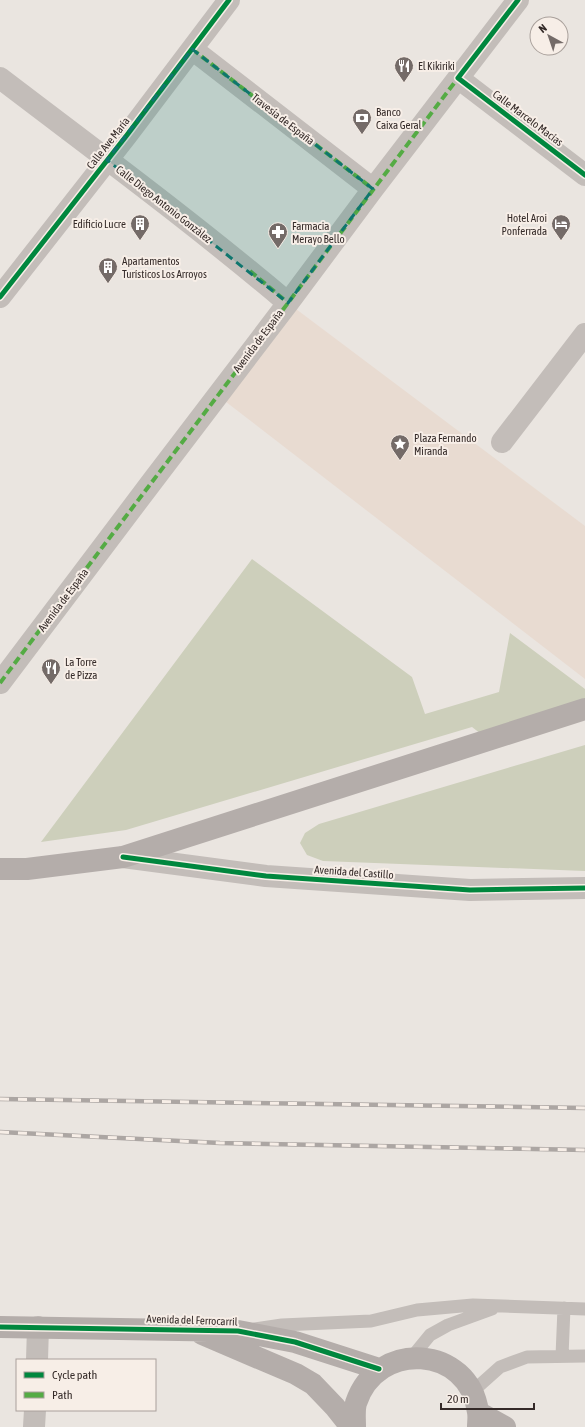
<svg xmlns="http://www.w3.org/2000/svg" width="585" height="1427" viewBox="0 0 585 1427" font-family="'Asap Condensed',sans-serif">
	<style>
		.green { fill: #cdcfbb }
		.plaza { fill: #e8dbd1 }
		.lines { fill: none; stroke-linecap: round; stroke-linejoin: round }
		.lane { stroke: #c3bdb9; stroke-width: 13 }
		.street { stroke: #c3bdb9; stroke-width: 22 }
		.secondary { stroke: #b4adaa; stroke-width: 22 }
		.rail-casing { stroke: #aca6a3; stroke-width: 4.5 }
		.rail { stroke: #f7eee7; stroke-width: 3; stroke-dasharray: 9; stroke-linecap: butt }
		.quiet { stroke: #54ab44; stroke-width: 4; stroke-dasharray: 8 4; stroke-linecap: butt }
		.cycleway-casing { stroke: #f7eee7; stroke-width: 8 }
		.cycleway { stroke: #00873e; stroke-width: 5 }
		.marked { fill: #0f766e; fill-opacity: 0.2; stroke: #0f766e; stroke-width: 3; stroke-dasharray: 8 5; stroke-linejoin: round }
		.labels { text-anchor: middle; stroke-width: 4; stroke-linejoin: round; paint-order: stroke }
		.poi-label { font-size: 11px; fill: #342a28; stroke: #f7eee7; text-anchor: start }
		.street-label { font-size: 11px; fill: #342a28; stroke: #f7eee7 }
	</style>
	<rect width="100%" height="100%" fill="#eae5e0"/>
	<path class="green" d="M252 559 412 677 425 714 499 692 510 633 585 689V701L485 737 472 727 126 830 41 842Z
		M585 745V871L323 861 307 855 300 843 305 833 319 824Z"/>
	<path class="plaza" d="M288 303 585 526V679L217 395Z"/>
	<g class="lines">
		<path class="lane" d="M255 1329 282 1325 371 1321 417 1310 473 1305 585 1309
			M562 1356 564 1308
			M412 1357 430 1335 448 1325 492 1309
			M472 1392 500 1367 527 1357 585 1356"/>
		<path class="street" d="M192 49 373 189
			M0 78C97 152 195 224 288 303
			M458 78 585 175
			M0 297 127 135 229 0
			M502 442 585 334
			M0 683 151 483 288 303 373 189 518 0
			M123 857 266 876 470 890 585 888
			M37 1360 38 1327
			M34 1427 35 1410"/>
		<path class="secondary" d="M0 869H27L123 857 585 709
			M0 1327 238 1331 295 1342 379 1369
			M202 1334 296 1374 313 1384 335 1407 351 1427
			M478 1412 505 1427
			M355 1427C355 1419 354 1410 356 1403 377 1339 469 1345 478 1412 479 1417 478 1422 478 1427"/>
		<g class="rail-casing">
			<path id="rail" d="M0 1099 585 1108
				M0 1132 220 1143 585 1150"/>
		</g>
		<use href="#rail" class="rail"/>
		<path class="quiet" d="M192 49 373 189
			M250 271 288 303
			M0 683C95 556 192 430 288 303 344 228 401 153 458 78"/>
		<g class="cycleway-casing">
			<path id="cycleway" d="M518 0 458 78 585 175
				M0 297 127 135 229 0
				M123 857 266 876 470 890 585 888
				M0 1327 238 1331 295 1342 379 1369"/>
		</g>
		<use href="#cycleway" class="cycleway"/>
	</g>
	<path class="marked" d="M192 49 373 189 288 303 107 160Z"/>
	<defs>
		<g id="restaurant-pin" transform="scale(1)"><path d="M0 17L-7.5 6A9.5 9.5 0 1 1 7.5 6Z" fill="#746b68" stroke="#f7eee7"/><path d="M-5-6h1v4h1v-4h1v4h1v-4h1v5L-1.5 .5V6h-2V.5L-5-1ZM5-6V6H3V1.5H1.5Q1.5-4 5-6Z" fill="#fff"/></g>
		<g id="bank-pin" transform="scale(1)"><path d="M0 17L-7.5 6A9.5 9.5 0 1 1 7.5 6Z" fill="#746b68" stroke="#f7eee7"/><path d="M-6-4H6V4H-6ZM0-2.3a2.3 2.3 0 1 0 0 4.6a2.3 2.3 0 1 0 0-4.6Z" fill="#fff"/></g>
		<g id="building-pin" transform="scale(1)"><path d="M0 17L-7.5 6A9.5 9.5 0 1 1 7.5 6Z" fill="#746b68" stroke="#f7eee7"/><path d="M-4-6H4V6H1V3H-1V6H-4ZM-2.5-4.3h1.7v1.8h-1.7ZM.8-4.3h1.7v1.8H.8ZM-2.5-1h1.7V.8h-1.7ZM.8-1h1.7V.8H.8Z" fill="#fff"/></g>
		<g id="hotel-pin" transform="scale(1)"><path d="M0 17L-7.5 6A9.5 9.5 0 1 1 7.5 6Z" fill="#746b68" stroke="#f7eee7"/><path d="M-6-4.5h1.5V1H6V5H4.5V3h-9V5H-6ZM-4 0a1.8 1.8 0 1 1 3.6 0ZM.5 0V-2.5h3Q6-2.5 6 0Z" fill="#fff"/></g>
		<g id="pharmacy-pin" transform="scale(1)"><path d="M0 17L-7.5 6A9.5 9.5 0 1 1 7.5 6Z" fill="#746b68" stroke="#f7eee7"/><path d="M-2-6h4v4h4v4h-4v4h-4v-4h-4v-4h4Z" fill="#fff"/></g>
		<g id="sight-pin" transform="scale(1)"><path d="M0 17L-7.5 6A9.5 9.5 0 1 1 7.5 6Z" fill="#746b68" stroke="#f7eee7"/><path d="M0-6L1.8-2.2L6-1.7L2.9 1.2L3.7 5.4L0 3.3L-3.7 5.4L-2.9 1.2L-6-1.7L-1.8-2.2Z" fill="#fff"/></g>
	</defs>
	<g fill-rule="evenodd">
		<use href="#restaurant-pin" x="404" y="66"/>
		<use href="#bank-pin" x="362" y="118"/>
		<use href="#building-pin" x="140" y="224"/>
		<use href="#hotel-pin" x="561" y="224"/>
		<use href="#pharmacy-pin" x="278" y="232"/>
		<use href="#building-pin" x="108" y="267"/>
		<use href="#sight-pin" x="400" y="444"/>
		<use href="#restaurant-pin" x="51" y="668"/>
	</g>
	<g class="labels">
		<g class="poi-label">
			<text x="418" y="70">El Kikiriki</text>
			<text x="376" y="116">Banco<tspan x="376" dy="13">Caixa Geral</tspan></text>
			<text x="547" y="222" text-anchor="end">Hotel Aroi<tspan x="547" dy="13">Ponferrada</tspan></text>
			<text x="126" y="228" text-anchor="end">Edificio Lucre</text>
			<text x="292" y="230">Farmacia<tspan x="292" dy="13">Merayo Bello</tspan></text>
			<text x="122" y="265">Apartamentos<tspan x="122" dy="13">Turísticos Los Arroyos</tspan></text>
			<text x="414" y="442">Plaza Fernando<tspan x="414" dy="13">Miranda</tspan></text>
			<text x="65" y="666">La Torre<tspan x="65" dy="13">de Pizza</tspan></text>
		</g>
		<g class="street-label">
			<text transform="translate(528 118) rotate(37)" y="4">Calle Marcelo Macías</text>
			<text transform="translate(283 119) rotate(38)" y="4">Travesía de España</text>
			<text transform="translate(108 143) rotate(-52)" y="4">Calle Ave María</text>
			<text transform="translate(164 204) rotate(38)" y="4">Calle Diego Antonio González</text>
			<text transform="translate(258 341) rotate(-53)" y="4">Avenida de España</text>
			<text transform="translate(63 600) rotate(-53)" y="4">Avenida de España</text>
			<text transform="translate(354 872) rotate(4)" y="4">Avenida del Castillo</text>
			<text transform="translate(192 1320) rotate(2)" y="4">Avenida del Ferrocarril</text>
		</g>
	</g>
	<rect x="16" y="1359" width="140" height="52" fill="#f7eee7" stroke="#a9a09b"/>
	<rect x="24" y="1372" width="20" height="6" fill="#00873e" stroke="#a9a09b"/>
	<text x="52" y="1379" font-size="12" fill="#342a28">Cycle path</text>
	<rect x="24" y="1392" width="20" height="6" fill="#54ab44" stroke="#a9a09b"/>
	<text x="52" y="1399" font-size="12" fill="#342a28">Path</text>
	<g transform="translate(549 36) rotate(320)"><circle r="19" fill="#f7eee7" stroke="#a9a09b"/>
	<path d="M0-3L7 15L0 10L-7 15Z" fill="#746b68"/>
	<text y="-6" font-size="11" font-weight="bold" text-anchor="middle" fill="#342a28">N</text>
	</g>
	<path d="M441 1403v6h93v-6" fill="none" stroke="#342a28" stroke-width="2"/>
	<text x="447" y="1403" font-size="12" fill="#342a28" stroke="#f7eee7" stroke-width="3" paint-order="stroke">20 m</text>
</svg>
